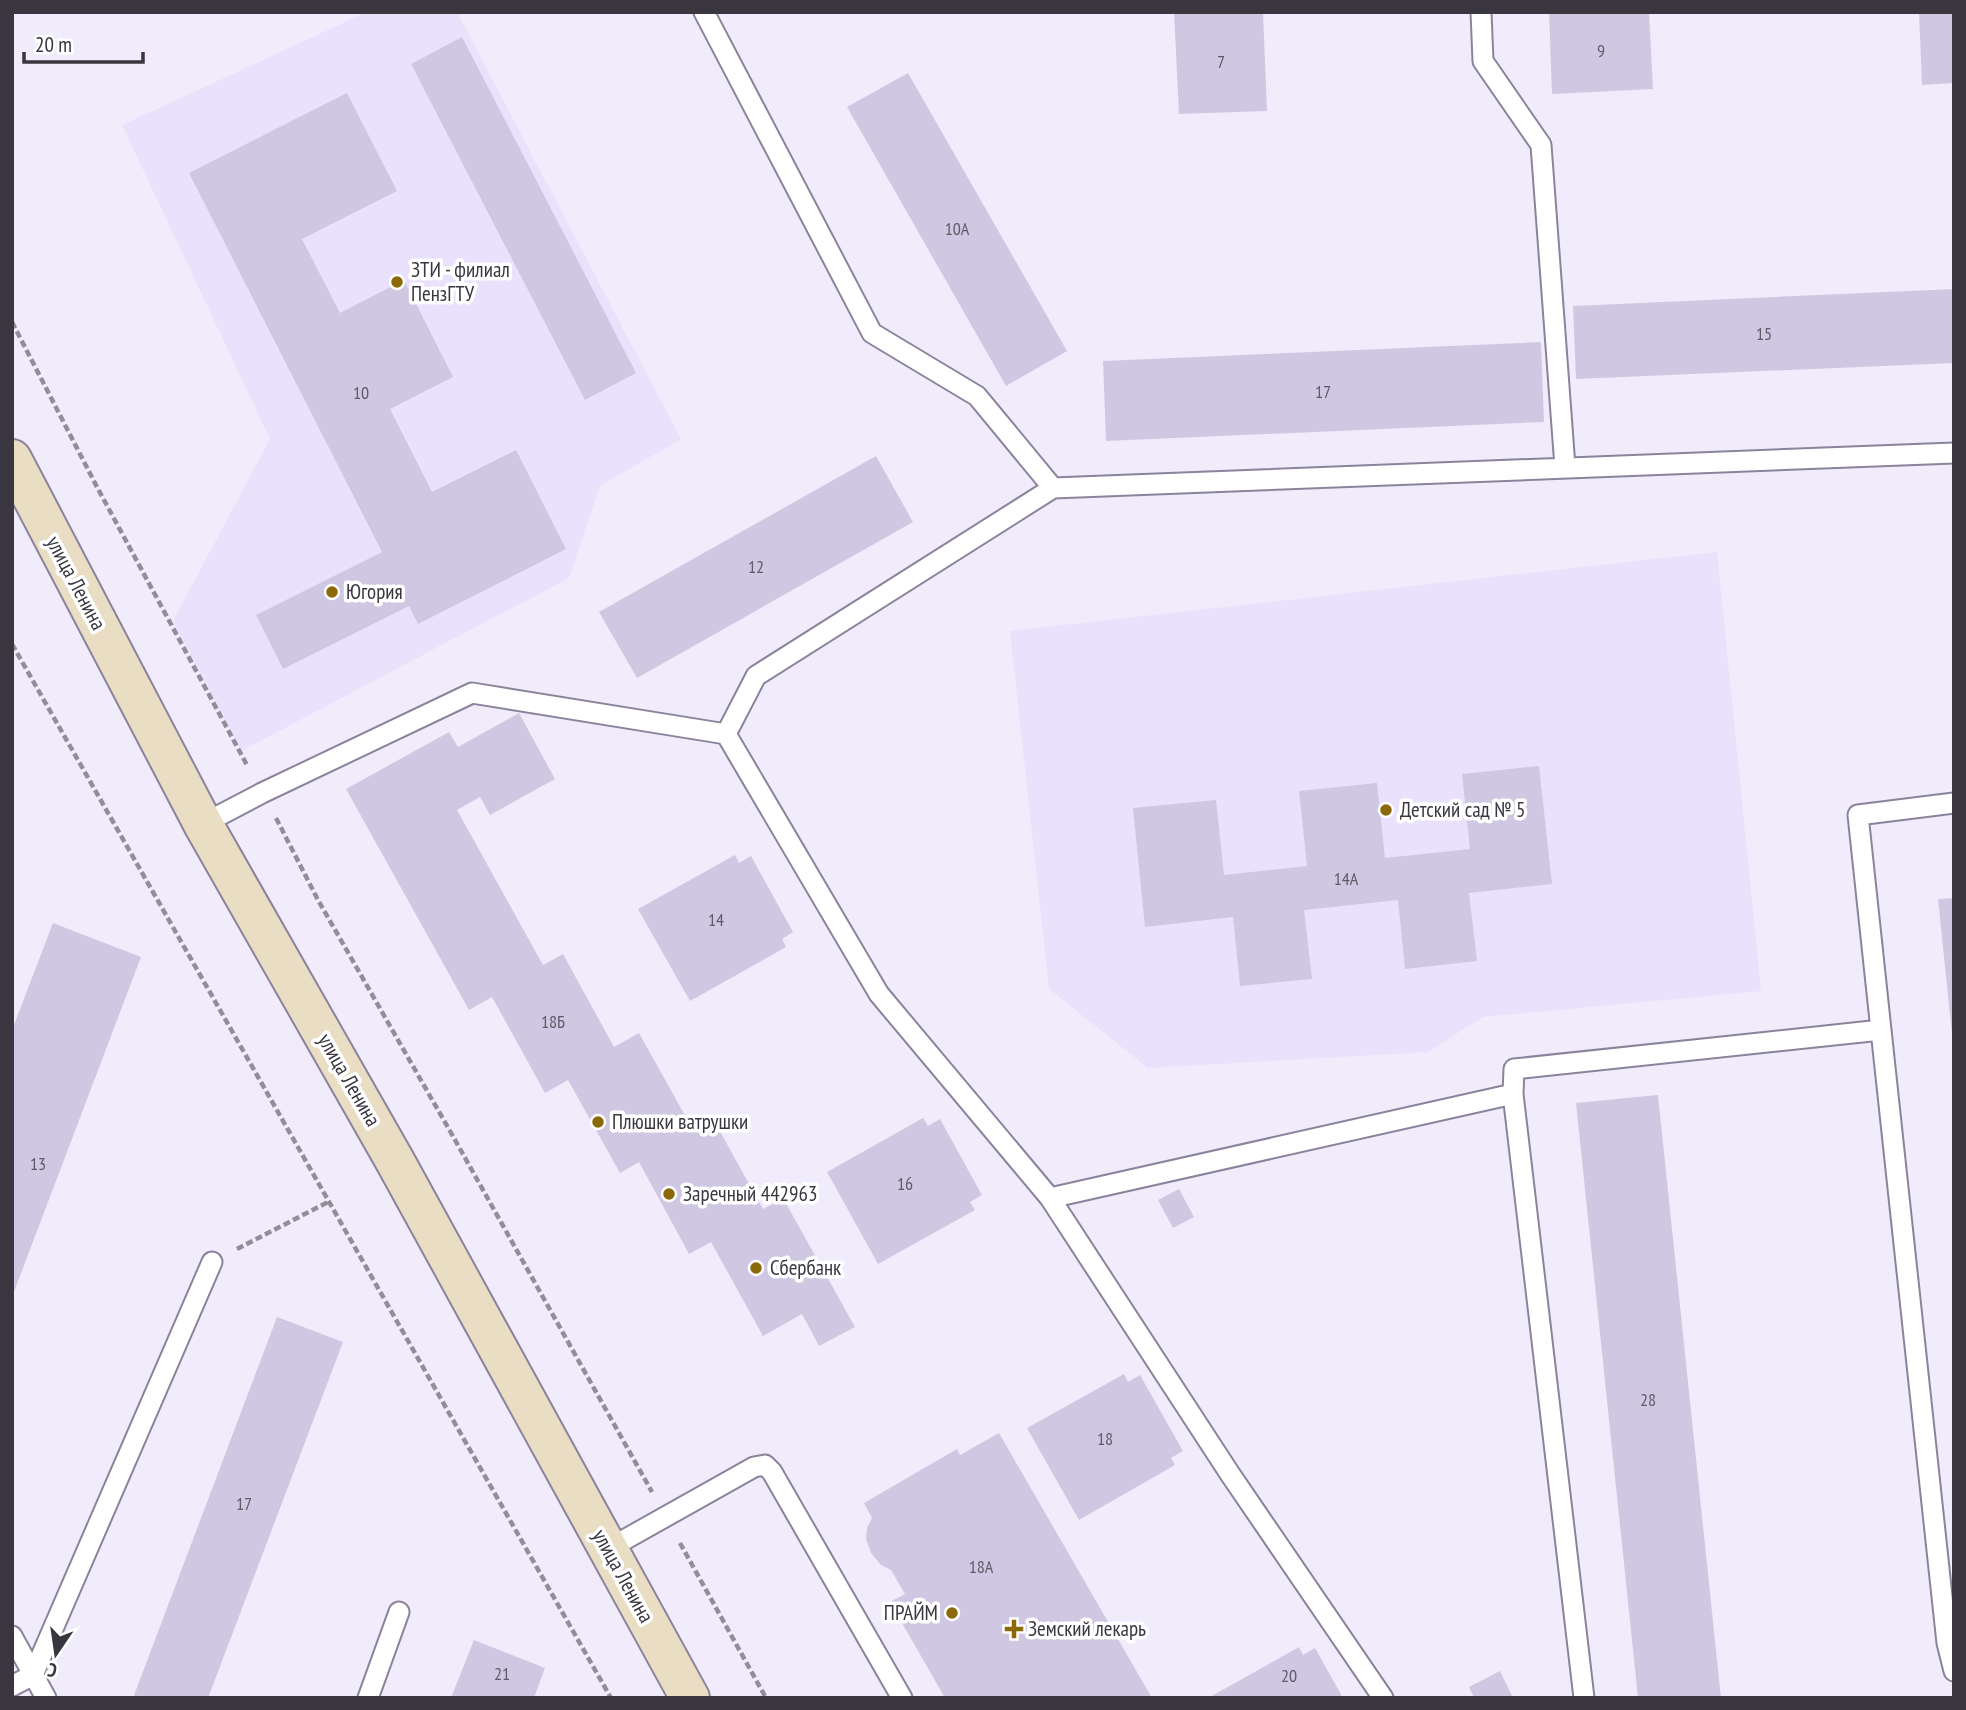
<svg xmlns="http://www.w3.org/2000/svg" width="1966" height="1710" viewBox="0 0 1966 1710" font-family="'PT Sans Narrow',sans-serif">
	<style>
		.built { fill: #eae1fc }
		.building { fill: #d0c8e2 }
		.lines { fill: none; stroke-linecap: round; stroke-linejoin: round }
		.service-casing { stroke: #8b839c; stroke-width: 23 }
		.secondary-casing { stroke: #8b839c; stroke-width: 42 }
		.path { stroke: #918d99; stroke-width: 4.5; stroke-dasharray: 7 3.5; stroke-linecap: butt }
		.service { stroke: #fff; stroke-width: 19 }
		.secondary { stroke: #e9ddc4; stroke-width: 38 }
		.poi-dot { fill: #8b6808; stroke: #fff; stroke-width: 2.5 }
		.labels { text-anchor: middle; stroke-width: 7; stroke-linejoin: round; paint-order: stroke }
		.number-label { font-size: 18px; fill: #5f5a68 }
		.poi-label { font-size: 21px; fill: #393640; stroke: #fff; text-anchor: start }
		.street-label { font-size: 21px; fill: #393640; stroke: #fff }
	</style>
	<rect width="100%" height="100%" fill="#f1ecfc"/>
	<path class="built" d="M367 12H457L681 439 600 486 569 578 241 751 173 621 270 439 122 125Z
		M1717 552 1761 991 1483 1017 1428 1052 1148 1068 1049 989 1010 631Z"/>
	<path class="building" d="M1174 12H1263L1267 111 1179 114Z
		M1549 12H1649L1653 89 1552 94Z
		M1919 12H1954V83L1922 85Z
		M462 37 636 373 585 400 411 64Z
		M908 73 1067 351 1006 386 847 107Z
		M347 93 397 191 302 239 340 313 404 280 453 377 390 409 432 492 516 450 566 549 418 624 409 606 283 669 256 615 382 552 189 173Z
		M1954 289V363L1576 379 1573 306Z
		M1541 342 1544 422 1106 441 1103 361Z
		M876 456 913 522 637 678 599 612Z
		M519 713 555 779 490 815 480 797 457 810 543 965 563 954 614 1047 639 1033 692 1128 712 1117 763 1209 783 1198 855 1327 819 1346 802 1314 763 1336 711 1242 689 1254 639 1162 620 1173 568 1080 545 1093 492 997 469 1010 346 789 449 732 458 747Z
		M1539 766 1552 884 1469 893 1477 961 1405 969 1398 900 1304 910 1312 979 1240 986 1233 917 1145 927 1133 808 1216 800 1224 875 1307 866 1299 791 1377 783 1385 858 1470 849 1462 774Z
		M735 855 739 863 751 856 793 932 782 939 786 947 690 1001 638 909Z
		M1954 898V1034H1952L1938 899Z
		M53 923 141 957 12 1297V1030Z
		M1658 1095 1721 1698H1638L1576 1103Z
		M923 1118 928 1126 940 1119 982 1195 970 1202 975 1210 878 1264 827 1172Z
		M1179 1189 1194 1217 1173 1228 1158 1200Z
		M277 1317 343 1342 208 1698H133Z
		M1124 1374 1128 1382 1140 1375 1183 1451 1171 1458 1175 1465 1079 1520 1027 1428Z
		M999 1433 1152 1698H945L890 1602 905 1594 891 1570 881 1565 871 1553 866 1539 867 1528 872 1518 864 1503 957 1449 960 1455Z
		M474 1640 545 1668 534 1698H451Z
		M1299 1647 1303 1655 1315 1648 1343 1698H1208Z
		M1500 1671 1513 1698H1474L1469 1687Z"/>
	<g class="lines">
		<g class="service-casing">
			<path id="service" d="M704 12 872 333 977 396 1053 488
				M1481 12 1483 61 1541 145 1565 467
				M726 734 879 994 1050 1198 1230 1474 1383 1698
				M203 824 262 793 472 693 726 734 756 676 1053 488 1954 453
				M1881 1030 1947 1643 1954 1671
				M1050 1198 1513 1094
				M608 1549 754 1467 765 1465 772 1472 902 1698
				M12 1636 46 1698
				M12 1686 33 1675 212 1262
				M368 1698 399 1612
				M1584 1698 1513 1094 1514 1069 1881 1030 1858 815 1954 803"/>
		</g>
		<g class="secondary-casing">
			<path id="secondary" d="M12 459 203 824 395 1161 690 1698"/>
		</g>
		<path class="path" d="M12 322 97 487 248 767
			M12 644 611 1698
			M276 818 318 900 450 1131 652 1492
			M237 1249 328 1202
			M680 1543 766 1698"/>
		<use href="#service" class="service"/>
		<use href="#secondary" class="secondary"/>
	</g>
	<g class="poi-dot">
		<circle cx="397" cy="282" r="7"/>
		<circle cx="332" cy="592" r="7"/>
		<circle cx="1386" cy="810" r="7"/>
		<circle cx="598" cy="1122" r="7"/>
		<circle cx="669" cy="1194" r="7"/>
		<circle cx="756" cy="1268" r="7"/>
		<circle cx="952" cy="1613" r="7"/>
		<path d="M1010.5 1618.5h7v7h7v7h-7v7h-7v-7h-7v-7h7z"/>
	</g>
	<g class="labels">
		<g class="number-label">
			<text x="1601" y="57">9</text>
			<text x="1221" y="68">7</text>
			<text x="957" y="235">10А</text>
			<text x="1764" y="340">15</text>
			<text x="1323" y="398">17</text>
			<text x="361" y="399">10</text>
			<text x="756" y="573">12</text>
			<text x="1346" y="885">14А</text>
			<text x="716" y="926">14</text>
			<text x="553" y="1028">18Б</text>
			<text x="38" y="1170">13</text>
			<text x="905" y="1190">16</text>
			<text x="1648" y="1406">28</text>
			<text x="1105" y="1445">18</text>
			<text x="244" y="1510">17</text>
			<text x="981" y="1573">18А</text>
			<text x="502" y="1680">21</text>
			<text x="1289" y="1682">20</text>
		</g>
		<g class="poi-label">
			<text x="411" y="277">ЗТИ - филиал<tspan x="411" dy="24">ПензГТУ</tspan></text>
			<text x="346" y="599">Югория</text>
			<text x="1400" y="817">Детский сад № 5</text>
			<text x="612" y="1129">Плюшки ватрушки</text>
			<text x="683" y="1201">Заречный 442963</text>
			<text x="770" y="1275">Сбербанк</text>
			<text x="938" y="1620" text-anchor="end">ПРАЙМ</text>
			<text x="1028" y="1636">Земский лекарь</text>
		</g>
		<g class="street-label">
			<text transform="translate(76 583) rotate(62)" y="7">улица Ленина</text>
			<text transform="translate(349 1080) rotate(60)" y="7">улица Ленина</text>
			<text transform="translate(623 1576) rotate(61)" y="7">улица Ленина</text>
		</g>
	</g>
	<rect width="1966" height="1710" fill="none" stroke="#393640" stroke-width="28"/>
	<g transform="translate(56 1654) rotate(193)" stroke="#ffffff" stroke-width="5" paint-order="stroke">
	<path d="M0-5L12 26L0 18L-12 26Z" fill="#393640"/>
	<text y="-10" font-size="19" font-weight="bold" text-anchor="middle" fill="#393640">С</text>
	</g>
	<path d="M24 52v10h119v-10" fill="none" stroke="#393640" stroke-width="3.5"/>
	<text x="35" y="52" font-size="21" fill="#393640" stroke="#ffffff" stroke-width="5" paint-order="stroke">20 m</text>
</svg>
